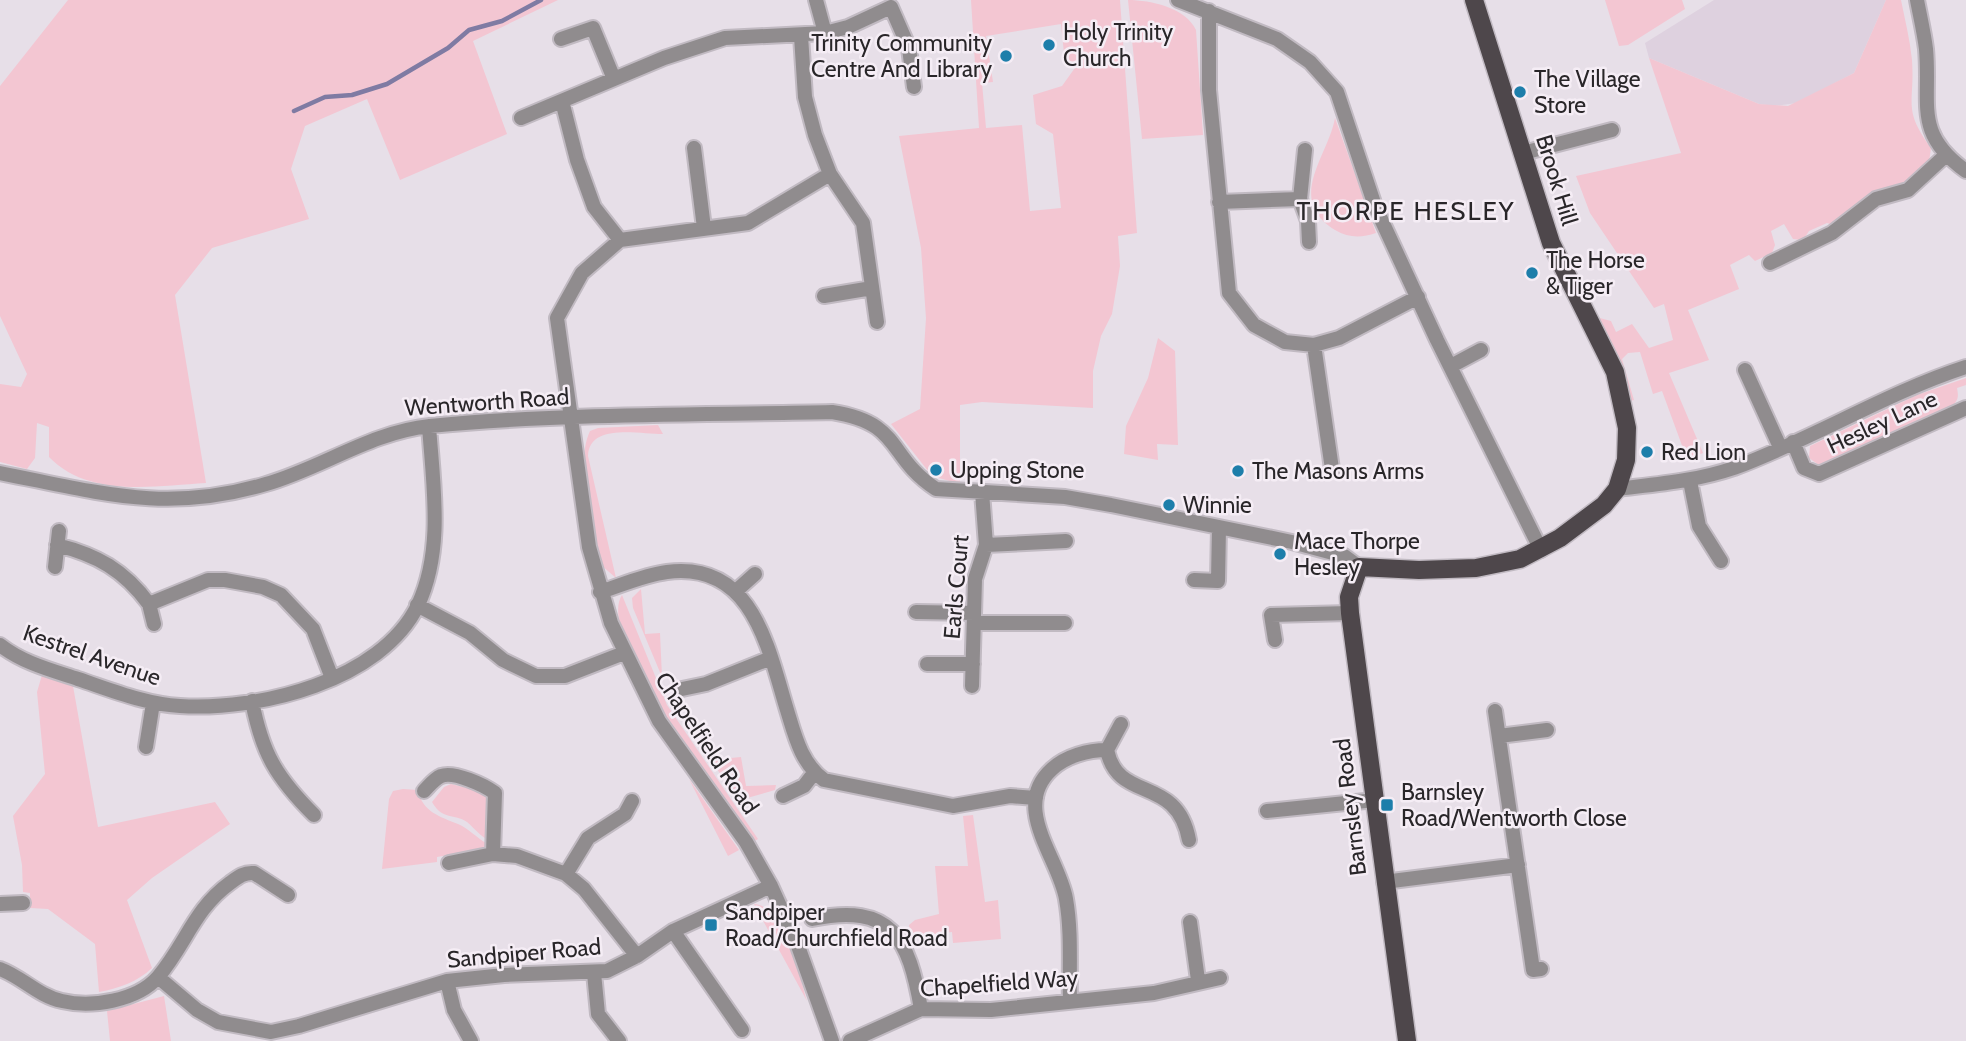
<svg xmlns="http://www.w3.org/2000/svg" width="1966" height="1041" viewBox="0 0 1966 1041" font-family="Cabin,sans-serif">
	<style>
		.built { fill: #ded1df }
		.green { fill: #f3c6d2; fill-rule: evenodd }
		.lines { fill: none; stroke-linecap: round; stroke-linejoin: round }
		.stream { stroke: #7f7ba3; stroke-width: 4.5 }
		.minor-casing { stroke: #c1bac2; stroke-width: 18 }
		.major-casing { stroke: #c1bac2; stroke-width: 21 }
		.minor { stroke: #908c8e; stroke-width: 14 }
		.major { stroke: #4e474b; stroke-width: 18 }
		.poi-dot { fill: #1d7eaa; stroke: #f5edf5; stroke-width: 2.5 }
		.labels { text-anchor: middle; stroke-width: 5; stroke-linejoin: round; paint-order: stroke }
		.poi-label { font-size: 23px; fill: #292629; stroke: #f5edf5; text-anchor: start }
		.street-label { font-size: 23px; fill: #292629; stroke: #f5edf5 }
		.quarter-label { font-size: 26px; letter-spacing: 2px; fill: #292629; stroke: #f5edf5 }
	</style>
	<rect width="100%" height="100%" fill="#e7dfe8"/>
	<path class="built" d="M1714 0H1886L1854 73 1797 103 1775 106 1759 104 1649 58 1645 43Z"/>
	<path class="green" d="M68 0H558L473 41 507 134 400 180 367 99 305 126 291 169 309 219 212 248 175 295 206 483C153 486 89 498 49 457V427L37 423 35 458 27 469 0 462V384L21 387 27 374 0 316V86Z
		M971 0H1120L1137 233 1118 236 1120 266 1112 314 1101 336 1093 371V408L982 402 960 405V484L932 476 891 424 920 409 926 318 921 248 899 136 979 128ZM1061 24 1065 63 1077 65 1062 86 1033 95 1036 124 1053 134 1061 208 1030 211 1022 125 986 128 982 83 993 82 986 36Z
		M1128 0C1151 0 1186 8 1196 30L1203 135 1142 139Z
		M1605 0H1682L1685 9 1628 45 1619 46Z
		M1886 0H1901C1905 20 1910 40 1912 60 1915 105 1902 108 1931 148L1929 162 1904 183 1873 192 1833 225 1827 223 1809 231 1803 240 1793 239 1784 224 1771 231 1775 245 1772 253 1755 261 1749 255 1730 265 1739 289 1688 310 1709 360 1669 373 1703 453 1687 459 1662 391 1653 394 1640 352 1628 353 1622 359 1634 400 1627 402 1596 317 1611 321 1616 332 1632 324 1649 348 1673 340 1664 304 1654 308 1590 213 1576 176 1681 153 1649 58 1759 104 1788 106 1854 73Z
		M1335 118 1376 233C1361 238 1349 238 1335 230 1285 199 1328 157 1335 118Z
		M1158 338 1175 351 1178 445 1157 444 1158 460 1124 454 1126 426 1148 378Z
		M1966 378V385L1957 388C1958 394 1959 398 1955 403 1940 420 1855 450 1829 464L1819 465 1809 458 1810 446 1917 395Z
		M658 425 663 434C638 434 589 423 588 456L616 578 601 565C593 528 574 465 590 431L598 428Z
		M641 589 645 634 660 633 662 677 633 608 632 598Z
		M622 595 667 705 758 839 753 842C726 801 594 637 622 595Z
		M42 675 73 686 98 827 215 802 230 824 152 878 127 900 152 968C137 982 120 988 99 992L95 944 48 909 30 908V893L23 892 22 865 13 816 45 774 37 692Z
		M741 757 746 786 776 785 775 790 740 800 710 760Z
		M689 779 739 850 728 856Z
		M451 784 483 792 490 798V841C480 836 475 829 467 822 454 813 443 821 432 802L444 787Z
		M403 789 418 790C422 812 441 817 458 824 468 828 477 838 486 843L488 848 437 857V862L382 869 389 799 393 791Z
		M973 815 985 902 998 900 1001 939 953 943 952 932 911 937 909 925 915 920 939 914 935 866H968L963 816Z
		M754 904C786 906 799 975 807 1001Z
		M164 996 171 1041H110L107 1011Z"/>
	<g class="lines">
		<path class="stream" d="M294 111 325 97 352 95 387 84 448 48 469 30 502 21 541 0"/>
		<g class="minor-casing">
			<path id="minor" d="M816 0 825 33
				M1178 0 1277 39 1310 62 1337 92 1375 206 1437 340 1541 550
				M1917 0C1920 16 1924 33 1926 49 1931 104 1913 133 1966 171
				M1209 11V90L1229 293 1254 325 1285 342 1314 345 1339 338 1418 297
				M801 36 805 97 815 135 830 174 863 223 877 322
				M561 39 593 28 614 79
				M562 101 577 160 594 207 620 240
				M521 118 664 58 725 38 825 33 848 27 891 7 909 48 914 87
				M694 148 704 228
				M1523 153 1612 130
				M830 174 748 223 620 240 582 273 557 318 589 547 611 623 659 721 746 842 771 886 798 946 832 1041
				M1300 199 1305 150
				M1219 202 1300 199 1308 221 1309 242
				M1770 263 1832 233 1876 199 1908 190 1946 155
				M824 296 872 288
				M1314 345 1332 469
				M1451 366 1481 350
				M1745 370 1780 447
				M1793 442 1804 468 1819 474 1966 408
				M0 473C98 492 166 514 266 484 322 468 371 432 430 426 563 413 699 415 832 412 903 423 886 456 936 489L1065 497 1111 505 1292 542 1344 556 1359 567
				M1690 481 1699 526 1721 561
				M1617 489C1657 484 1696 481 1734 468 1813 439 1886 393 1966 367
				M57 545C97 555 124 570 149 604L208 580H225L263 587 281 595 313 629 332 678
				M986 545 1066 541
				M55 567 59 531
				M1194 580 1218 581 1219 527
				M736 591 755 574
				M600 592C622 585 644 575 667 572 753 561 768 648 787 710 795 736 801 763 824 780L953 806 1010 796 1036 798
				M149 604 154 624
				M417 605 470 633 503 660 536 676H565L624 653
				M916 612 974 613
				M974 623H1065
				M1275 640 1271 615 1350 613
				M0 645C23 663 51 670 78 679 111 690 145 704 180 706 259 711 381 681 418 605 444 549 433 485 429 426
				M927 664H973
				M972 686 975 579 986 545 982 492
				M682 689 706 684 771 658
				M252 701C262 753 276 777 314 815
				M1495 711 1533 970 1541 969
				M1499 736 1547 730
				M146 747 153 703
				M1107 750 1121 724
				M424 791C429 786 434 779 441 776 454 771 484 785 495 793L493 854
				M783 796 804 786 814 773
				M1267 811 1375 800
				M449 863 493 854 517 856 566 874 584 889 637 956
				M566 874 588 838 625 814 632 801
				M1384 882 1518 865
				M0 904 23 903
				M812 919C892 902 909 939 921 1009
				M1190 922 1198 980
				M673 931 742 1030
				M0 969C22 977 38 996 62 1001 91 1008 137 1001 158 977 186 944 194 909 230 883 238 877 244 872 254 873L288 895
				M594 973 598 1014 619 1041
				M158 977 197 1010 218 1022 271 1032 299 1026 447 981 504 975 607 971 637 956 673 931 771 886
				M447 981 454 1010 471 1041
				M1070 1002C1069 968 1072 933 1066 899 1059 858 1010 807 1052 769 1066 756 1088 750 1107 750 1118 804 1177 774 1189 840
				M850 1041 921 1009 991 1010 1154 993 1220 978"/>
		</g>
		<g class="major-casing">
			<path id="major" d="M1407 1041 1350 613 1349 597 1359 567 1419 570 1476 568 1520 559 1560 538 1604 505 1617 489 1626 460 1627 428 1615 372 1551 243 1474 0"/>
		</g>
		<use href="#minor" class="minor"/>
		<use href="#major" class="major"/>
	</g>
	<g class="poi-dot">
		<circle cx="1049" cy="45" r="7"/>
		<circle cx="1006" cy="56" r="7"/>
		<circle cx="1520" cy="92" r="7"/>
		<circle cx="1532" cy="273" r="7"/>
		<circle cx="1647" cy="452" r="7"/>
		<circle cx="936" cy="470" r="7"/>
		<circle cx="1238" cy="471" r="7"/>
		<circle cx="1169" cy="505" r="7"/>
		<circle cx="1280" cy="554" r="7"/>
		<rect x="1380" y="798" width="14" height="14" rx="3.5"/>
		<rect x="704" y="918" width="14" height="14" rx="3.5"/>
	</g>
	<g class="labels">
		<g class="poi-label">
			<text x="1063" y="40">Holy Trinity<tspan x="1063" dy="26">Church</tspan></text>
			<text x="992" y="51" text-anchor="end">Trinity Community<tspan x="992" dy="26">Centre And Library</tspan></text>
			<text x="1534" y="87">The Village<tspan x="1534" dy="26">Store</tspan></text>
			<text x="1546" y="268">The Horse<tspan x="1546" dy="26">&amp; Tiger</tspan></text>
			<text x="1661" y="460">Red Lion</text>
			<text x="950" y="478">Upping Stone</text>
			<text x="1252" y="479">The Masons Arms</text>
			<text x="1183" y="513">Winnie</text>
			<text x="1294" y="549">Mace Thorpe<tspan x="1294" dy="26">Hesley</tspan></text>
			<text x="1401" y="800">Barnsley<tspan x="1401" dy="26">Road/Wentworth Close</tspan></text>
			<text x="725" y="920">Sandpiper<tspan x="725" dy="26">Road/Churchfield Road</tspan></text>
		</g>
		<g class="street-label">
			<text transform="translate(1557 180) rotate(73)" y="8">Brook Hill</text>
			<text transform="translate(487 402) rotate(-4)" y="8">Wentworth Road</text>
			<text transform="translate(1882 422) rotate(-25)" y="8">Hesley Lane</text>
			<text transform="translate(956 587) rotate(-85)" y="8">Earls Court</text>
			<text transform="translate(92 655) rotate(19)" y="8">Kestrel Avenue</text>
			<text transform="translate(707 743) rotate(56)" y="8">Chapelfield Road</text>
			<text transform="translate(1350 807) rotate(-97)" y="8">Barnsley Road</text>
			<text transform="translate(524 953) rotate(-5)" y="8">Sandpiper Road</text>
			<text transform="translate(999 983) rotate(-4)" y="8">Chapelfield Way</text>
		</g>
		<g class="quarter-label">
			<text x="1406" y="220">THORPE HESLEY</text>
		</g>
	</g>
</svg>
